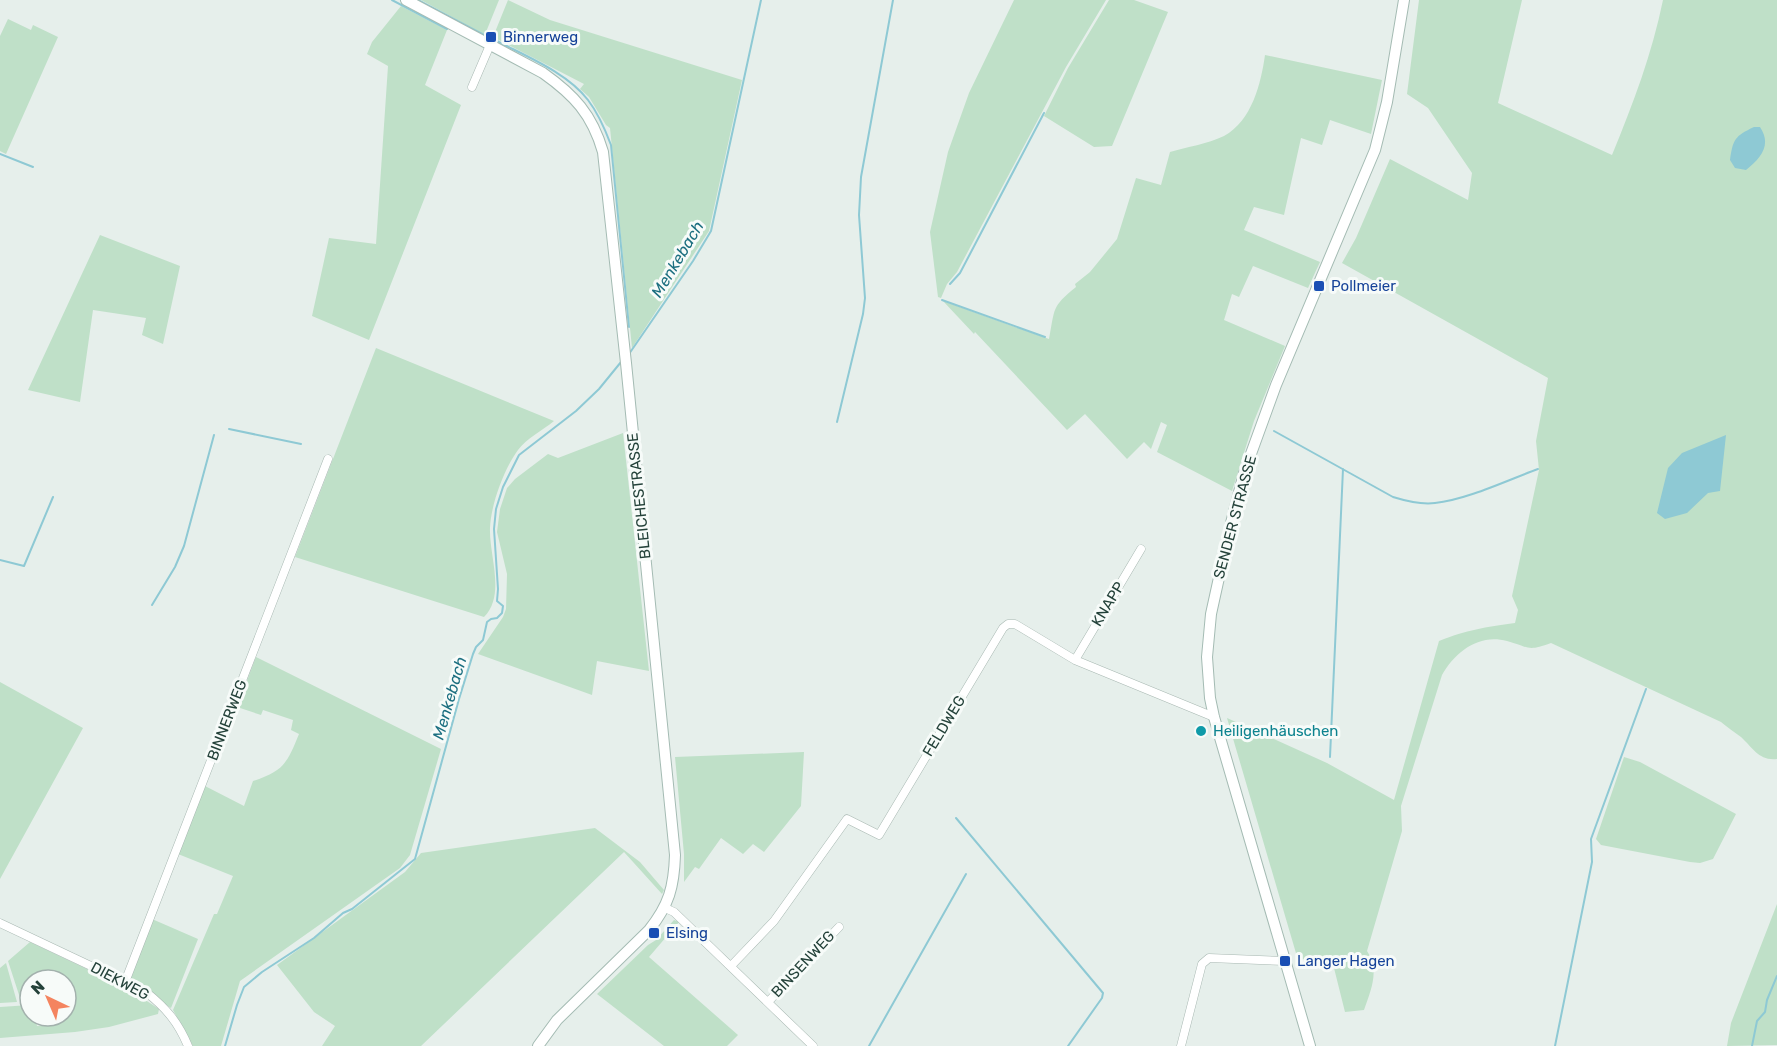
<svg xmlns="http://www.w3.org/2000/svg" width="1777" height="1046" viewBox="0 0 1777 1046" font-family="Rubik,sans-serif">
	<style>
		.green { fill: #bfe0c8 }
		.water { fill: #8ec9d4 }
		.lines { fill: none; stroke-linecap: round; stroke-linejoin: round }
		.stream { stroke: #8ec9d4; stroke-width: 2 }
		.street-casing { stroke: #a8b8b2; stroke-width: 9 }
		.secondary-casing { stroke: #a4bbb3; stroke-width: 12 }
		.street { stroke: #fff; stroke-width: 8 }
		.secondary { stroke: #fff; stroke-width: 10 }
		.transit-dot { fill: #1a4fb4; stroke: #f7fbf9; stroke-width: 2 }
		.culture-dot { fill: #0f9aa8; stroke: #f7fbf9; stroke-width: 2 }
		.labels { text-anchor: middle; stroke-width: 6; stroke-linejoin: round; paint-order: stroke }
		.transit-label { font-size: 15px; fill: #164399; stroke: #f7fbf9; text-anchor: start }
		.street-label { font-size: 15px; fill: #24423a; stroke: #f7fbf9 }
		.culture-label { font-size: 15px; fill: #0d838f; stroke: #f7fbf9; text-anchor: start }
		.water-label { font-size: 16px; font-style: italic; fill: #1c6f80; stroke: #f7fbf9 }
	</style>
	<rect width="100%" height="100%" fill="#e6efeb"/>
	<path class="green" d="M421 0H499L486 32 483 34Z
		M508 0 550 20 742 80 709 231 632 348 610 128 606 125 589 97 580 89 584 84 493 37Z
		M1014 0H1106L1066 67 957 272 947 284 941 298 938 297 930 232 948 152 969 93Z
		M1109 0H1134L1168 12 1112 146 1094 147 1044 116 1068 68Z
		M1419 0H1522L1498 103 1612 155C1633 104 1652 54 1663 0H1777V759C1759 761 1753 748 1741 737 1734 732 1727 727 1721 722L1551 643C1527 652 1529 647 1507 641 1479 633 1455 652 1442 675L1401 806 1402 831 1367 951C1380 971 1371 989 1364 1010L1345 1012 1331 956 1298 960 1227 718 1327 763 1394 800 1439 641C1467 630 1485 627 1515 623L1518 610 1512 596 1539 470 1536 441 1548 378 1342 263 1356 238 1390 159 1468 200 1472 173 1428 108 1407 94Z
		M401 6 447 30 425 85 461 105 369 340 312 316 329 238 376 244 388 66 367 54 372 42Z
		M8 19 31 30 33 25 58 37 6 154 0 151V36Z
		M1265 55 1382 80 1371 134 1330 120 1322 145 1301 138 1284 215 1254 207 1244 230 1320 262 1308 288 1253 266 1239 297 1232 294 1224 320 1285 346 1254 421 1232 491 1157 452 1167 425 1161 422 1151 449 1144 442 1127 459 1085 414 1067 430 975 332 974 334 943 301 1049 339C1055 309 1051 307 1076 287L1075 284 1090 272 1117 239 1136 178 1161 185 1170 152C1187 147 1207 144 1224 136 1252 121 1261 83 1265 55Z
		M100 235 180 266 163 344 142 335 146 318 93 310 80 402 28 390Z
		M376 348 554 421C543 430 526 439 518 450 504 469 491 504 490 528 489 556 506 595 484 617L295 557Z
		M623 433 649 671 597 661 592 695 478 654 503 617 506 609 507 574 497 532 500 509 507 488 515 479 548 454 558 458Z
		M256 657 441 749 410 855 400 868 240 981 221 1046H193L173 1010 214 914H217L233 876 178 854 205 786 244 806 253 781C284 771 287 763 299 734L291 730 293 720 263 710 261 715 237 707Z
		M0 682 83 728 0 879Z
		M804 752 801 806 764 852 753 844 743 854 721 838 699 869 695 867 684 882V854L675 757Z
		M1624 757 1640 762 1736 814 1713 859 1700 863 1690 862 1601 845 1596 839Z
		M595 828 640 862 664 890 662 894 624 852 421 1046H322L335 1026 314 1012 277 965 405 872 421 853Z
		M1777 904V1045L1727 1046 1731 1023Z
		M152 919 198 939 171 1008C160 1000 134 984 129 975Z
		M674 920 679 922 649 957 738 1035 727 1046H664L597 994 648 945 656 940Z
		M30 942 127 988 159 1009 158 1014 109 1027 75 1032 0 1038V1007L30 1005V1016H35L37 1026 55 1024 53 1016H66V980H30V1001H21L8 961Z
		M6 963 17 1002 0 1003V968Z"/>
	<path class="water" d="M1754 127H1760C1772 145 1761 158 1746 170L1735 168 1730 160C1733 139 1735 136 1754 127Z
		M1726 435 1720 491 1708 493 1687 513 1665 519 1657 513 1668 468 1682 453Z"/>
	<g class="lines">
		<path class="stream" d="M392 0 447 29
			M418 0 484 35
			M493 39C523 55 567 72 588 100 598 113 605 129 611 145L629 327
			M0 154 33 167
			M950 284 960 273 1044 113
			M942 300 1045 337
			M629 354 693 261 711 231 761 0
			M837 422 863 314 865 298 859 215 861 177 893 0
			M229 429 301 444
			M1274 431 1393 497C1406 501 1421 505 1435 503 1466 500 1508 480 1538 469
			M0 560 24 566 53 497
			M152 605 175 567 184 546 214 435
			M1330 757 1343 469
			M956 818 1103 993 1102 998 1068 1046
			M225 1046 237 1005 244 987 262 972 314 938 343 913 352 909 415 859 459 699 473 654 476 647 483 640 487 622 491 619 497 618 502 613 503 606 497 601 498 589 494 529 496 509 503 487 519 455 576 411 599 389 621 362
			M869 1046 966 874
			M1555 1046 1592 862 1591 839 1646 689
			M1752 1046 1757 1021 1765 1012 1767 1000 1777 976"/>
		<g class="street-casing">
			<path id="street" d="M472 87 490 45
				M1075 660 1141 549
				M665 908 674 912 813 1046
				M0 923 146 992C166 1008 178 1022 188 1046
				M731 966 774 921 847 819 879 835 1003 628 1008 624H1015L1075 660 1214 717
				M125 982 328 459
				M768 1002 839 927
				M1181 1046 1202 964 1209 958 1285 961"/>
		</g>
		<g class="secondary-casing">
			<path id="secondary" d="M406 0 543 73C574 95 592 114 603 152L626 363 675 855C674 887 669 905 649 930L557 1020 538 1046
				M1310 1046 1214 717 1210 698 1207 657 1211 614 1231 523 1244 473 1276 385 1375 150 1387 102 1404 0"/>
		</g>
		<use href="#street" class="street"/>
		<use href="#secondary" class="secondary"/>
	</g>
	<g class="transit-dot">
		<rect x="485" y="31" width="12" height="12" rx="3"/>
		<rect x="1313" y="280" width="12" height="12" rx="3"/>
		<rect x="648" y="927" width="12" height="12" rx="3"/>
		<rect x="1279" y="955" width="12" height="12" rx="3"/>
	</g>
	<circle class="culture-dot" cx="1201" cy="731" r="6"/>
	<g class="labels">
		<g class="transit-label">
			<text x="503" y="42">Binnerweg</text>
			<text x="1331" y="291">Pollmeier</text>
			<text x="666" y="938">Elsing</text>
			<text x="1297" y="966">Langer Hagen</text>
		</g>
		<g class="street-label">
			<text transform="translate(639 496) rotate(-96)" y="5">BLEICHESTRASSE</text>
			<text transform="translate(1235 517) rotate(-75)" y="5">SENDER STRASSE</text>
			<text transform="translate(1108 604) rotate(-59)" y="5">KNAPP</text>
			<text transform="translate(227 720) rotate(-69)" y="5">BINNERWEG</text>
			<text transform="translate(944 726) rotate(-59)" y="5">FELDWEG</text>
			<text transform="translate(803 964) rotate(-47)" y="5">BINSENWEG</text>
			<text transform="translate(120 981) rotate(28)" y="5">DIEKWEG</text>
		</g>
		<g class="culture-label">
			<text x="1213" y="736">Heiligenhäuschen</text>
		</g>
		<g class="water-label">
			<text transform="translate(677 259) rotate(-59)" y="6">Menkebach</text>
			<text transform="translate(449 698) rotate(-74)" y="6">Menkebach</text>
		</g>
	</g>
	<g transform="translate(48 998) rotate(316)"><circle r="28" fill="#f7fbf9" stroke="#a3b1ad" stroke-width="1.5"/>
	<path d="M0-4.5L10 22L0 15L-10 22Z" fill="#f4845f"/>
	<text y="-9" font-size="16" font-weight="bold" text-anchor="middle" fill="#24423a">N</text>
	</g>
</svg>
